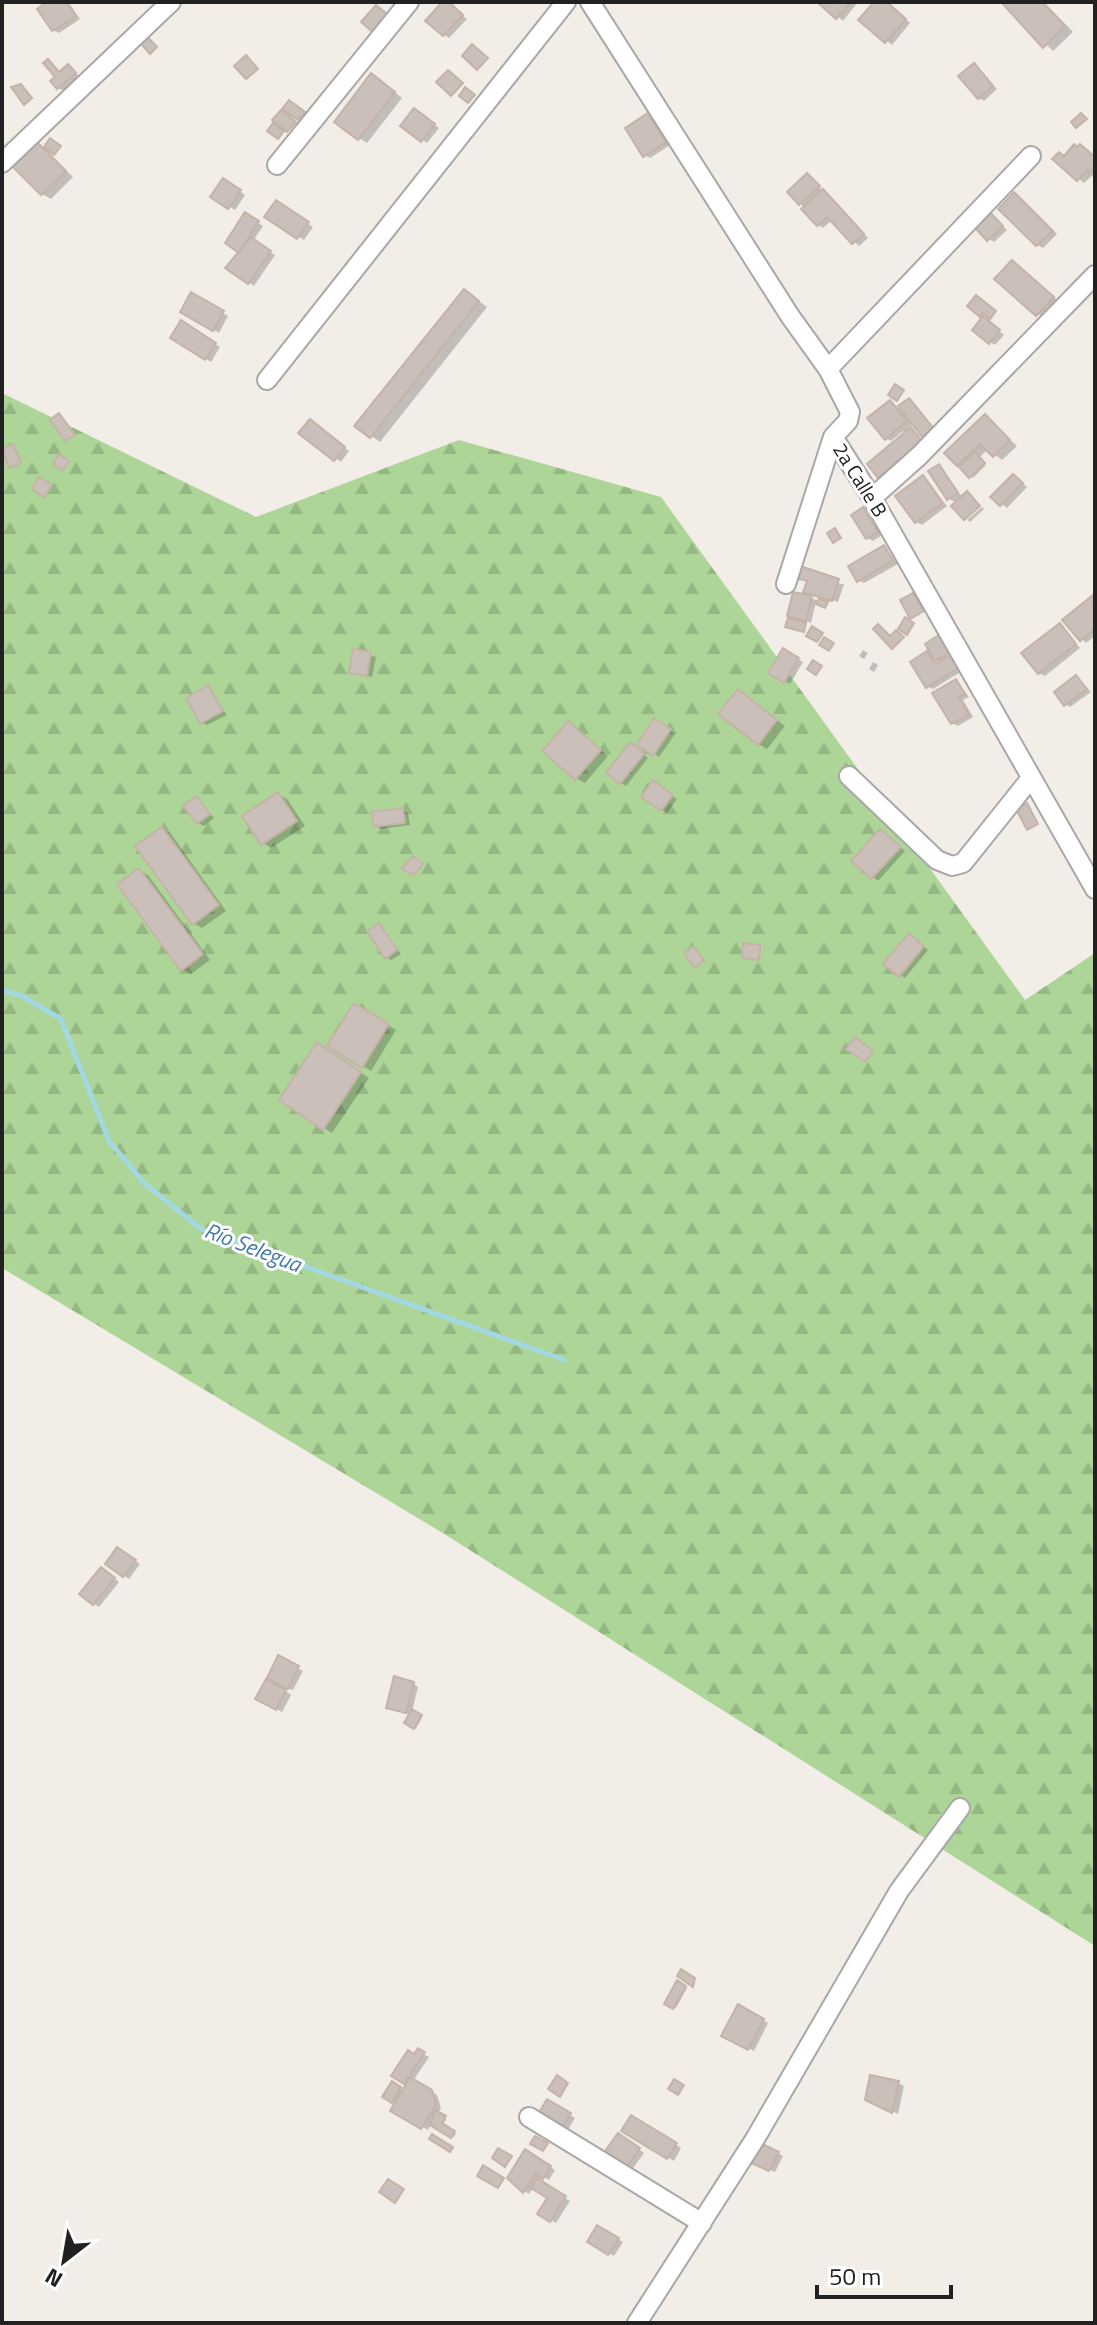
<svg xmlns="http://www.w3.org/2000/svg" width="1097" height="2325" viewBox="0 0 1097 2325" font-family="'Titillium Web',sans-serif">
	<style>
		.forest { fill: url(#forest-firs) }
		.shadow { fill: #0003 }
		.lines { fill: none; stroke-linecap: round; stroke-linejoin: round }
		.stream { stroke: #a3d8e3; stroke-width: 5 }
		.building { fill: #cabfb9; stroke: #c5b3a7; stroke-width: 2 }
		.minor-casing { stroke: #a8a8a8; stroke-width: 22 }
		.minor { stroke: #fff; stroke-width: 18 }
		.labels { text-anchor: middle; stroke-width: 6; stroke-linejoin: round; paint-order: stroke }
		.street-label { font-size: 20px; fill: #212121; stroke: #fff }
		.water-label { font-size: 22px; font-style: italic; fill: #3e7aaa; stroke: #fff }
	</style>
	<defs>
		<pattern id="forest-firs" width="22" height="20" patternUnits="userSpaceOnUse" patternTransform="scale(2)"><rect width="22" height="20" fill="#add598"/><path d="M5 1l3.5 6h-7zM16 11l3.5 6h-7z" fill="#95b783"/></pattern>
	</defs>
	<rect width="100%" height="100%" fill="#f2ede7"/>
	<path class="forest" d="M2 393 256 517 459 440 661 497 1025 1000 1095 953V1946L446 1535 2 1268Z"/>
	<path class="shadow" d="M51 2H68L80 19 59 33 53 30Z
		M445 2 467 19 449 38 444 35Z
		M820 2H858L843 21Z
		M876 2H886L910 23 892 45 861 20Z
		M1004 2H1044L1073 32 1053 51Z
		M48 61 61 73 68 66 80 77 64 91 58 88V77Z
		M974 65 997 89 984 101 979 98Z
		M380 81 402 98 367 143 359 138Z
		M420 114 439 128 427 143 403 126Z
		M648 116 670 145 650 158 645 155Z
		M34 141 73 177 51 199 42 194Z
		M1095 158V173L1084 183 1055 159Z
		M808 175 868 238 859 246 832 220 823 228 818 225 800 203Z
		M223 180 245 195 235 210 213 196Z
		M1019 198 1057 234 1043 248 1037 245Z
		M277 203 313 227 304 240 267 216Z
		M987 211 1007 230 994 242 989 239Z
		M246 215 263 226 253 241 275 255 254 286 227 268 239 250Z
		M1012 262 1061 303 1046 319 1038 314Z
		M192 295 228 316 219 333 182 311Z
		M473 297 487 307 380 442 357 426Z
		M989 322 1004 335 995 345 990 342Z
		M181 323 220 347 211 362 172 337Z
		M910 400 938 432 929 439 914 423 908 428 926 445 885 479 880 476 906 434 903 431 891 441 886 438 890 403 898 409Z
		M985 417 1017 446 1002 460 988 449 979 458 986 465 973 478 958 464Z
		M315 424 349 451 341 462 301 432Z
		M939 466 963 498 968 494 979 504 964 517 957 503 949 499Z
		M1014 476 1027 487 1007 508 993 497Z
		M923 478 947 506 922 525 916 522Z
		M982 507 984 509 970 522 967 520Z
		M863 510 882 535 873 541 867 538Z
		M884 547 898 564 864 583 858 580Z
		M804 580 844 584 838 602 811 594 809 582Z
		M1093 597 1095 636 1086 643 1065 620Z
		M811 598 829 605 816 602 811 623 789 615Z
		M1060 626 1080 648 1045 676 1039 673Z
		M939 637 951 653 947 655 962 671 933 689 927 686V654L937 665 943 663 937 660Z
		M863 650 868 653 864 659 859 656Z
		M355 651 376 657 372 677 351 671Z
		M783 651 803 662 790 684 770 673Z
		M873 662 878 665 874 672 869 669Z
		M1077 677 1091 692 1070 707 1065 704Z
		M956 681 969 697 963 700 973 717 958 726 952 723Z
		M208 688 227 715 207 725 201 722Z
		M747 697 785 726 767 749 759 744Z
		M655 721 675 734 659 757 640 744Z
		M569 724 608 756 585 783 576 778Z
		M636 748 648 758 626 786 621 783Z
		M659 786 677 799 667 813 662 810Z
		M278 794 287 799 305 826 271 848 263 843Z
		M196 798 214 818 204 826 198 823Z
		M403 810 408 813 410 825 381 829 375 826Z
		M162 829 171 834 226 911 202 928 193 923Z
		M886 834 905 851 878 881 854 861Z
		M139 870 148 875 210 960 191 974 182 969Z
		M379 925 401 954 391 960 386 957Z
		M915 939 928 950 905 978 900 975Z
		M355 1005 396 1030 371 1071 330 1046Z
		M326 1050 369 1078 332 1133 324 1128Z
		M123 1552 140 1564 129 1579 107 1563Z
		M107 1572 119 1582 99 1607 94 1604Z
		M279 1658 303 1671 293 1690 278 1685 291 1695 282 1712 258 1699Z
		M413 1683 418 1687 412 1712 422 1718 416 1728 406 1722 411 1715 388 1707Z
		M678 1983 687 1988 676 2008 667 2003Z
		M739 2007 768 2023 754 2051 724 2035Z
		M418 2051 429 2057 413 2081 437 2095 441 2108 437 2114 446 2119 443 2125 456 2134 454 2137 431 2124 428 2130 393 2110 397 2104 385 2097 392 2084 404 2091 408 2084 394 2075Z
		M898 2083 904 2086 898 2114 867 2099Z
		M548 2102 575 2118 567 2131 540 2115Z
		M631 2117 681 2148 674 2161 624 2130Z
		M624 2139 644 2153 631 2171 625 2168Z
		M526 2152 555 2170 549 2180 541 2175 538 2181 570 2201 556 2223 540 2213 550 2197 534 2187 529 2194 517 2187Z
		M778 2153 783 2156 775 2172 758 2165Z
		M598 2227 623 2242 614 2256 589 2241Z"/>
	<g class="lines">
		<path class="stream" d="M2 990 22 996 61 1019 109 1141 144 1183 201 1229 564 1360"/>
	</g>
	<path class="building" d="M47 2H67L76 16 52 31 37 9Z
		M442 2H449L463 15 443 36 425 21Z
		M817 2H851L836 19Z
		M874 2H887L906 19 885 43 858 20Z
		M1001 2H1042L1065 26 1043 48Z
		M376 5 392 18 377 36 361 22Z
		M144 33 157 47 150 54 137 39Z
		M472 44 488 58 477 70 462 56Z
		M246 55 258 69 246 79 234 66Z
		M48 59 59 72 68 64 76 73 57 89 50 81 55 77 43 63Z
		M974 63 993 86 978 99 958 76Z
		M448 70 463 83 451 96 436 82Z
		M371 73 395 92 358 140 334 122Z
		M21 84 32 98 24 105 11 87Z
		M465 87 475 95 468 103 459 96Z
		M289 100 305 112 298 120 282 109Z
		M414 108 435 124 421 142 400 126Z
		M281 110 296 122 287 132 272 120Z
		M648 113 666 142 643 157 625 128Z
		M1081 113 1087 119 1076 128 1071 122Z
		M273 123 284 131 278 139 267 131Z
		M50 138 61 146 54 155 44 147Z
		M34 139 66 171 41 195 9 163Z
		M1074 144 1077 147 1080 144 1095 157V167L1091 172 1087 170 1077 181 1052 159 1059 152 1064 156Z
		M807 173 820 186 799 205 787 192Z
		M223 178 241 190 228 209 210 197Z
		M823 189 864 234 852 244 827 217 817 226 801 209Z
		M1014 192 1053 231 1036 246 998 209Z
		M276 200 309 222 297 239 264 217Z
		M986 208 1003 226 987 241 970 222Z
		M245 212 259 221 239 253 225 243Z
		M251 237 271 251 248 284 225 268Z
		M1012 260 1054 297 1036 316 994 279Z
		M464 289 479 301 370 438 354 426Z
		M191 292 224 311 213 331 180 312Z
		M976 295 996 311 990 319 983 313 980 317 967 306Z
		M983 316 1000 330 989 344 972 330Z
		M181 320 216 343 205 360 170 338Z
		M895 384 904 390 897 401 888 395Z
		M909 398 934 429 923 438 898 406Z
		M890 400 907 421 885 440 867 418Z
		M59 413 75 435 65 441 50 420Z
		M985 414 1010 440 993 457 980 444 957 466 944 453Z
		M310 419 345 447 334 461 298 433Z
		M911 427 922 441 878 478 867 464Z
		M13 444 21 463 9 468 2 449Z
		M975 452 985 463 969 478 959 467Z
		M59 454 69 461 62 471 53 464Z
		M939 464 958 493 947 500 928 471Z
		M1013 474 1023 483 1000 506 990 497Z
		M923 475 943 503 915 523 895 496Z
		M39 477 52 485 44 497 32 489Z
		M967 491 980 506 964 520 951 506Z
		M863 507 878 532 866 539 851 515Z
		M835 528 841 538 833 543 827 533Z
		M884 545 893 560 857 582 848 566Z
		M800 566 839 579 832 601 803 592 807 581 796 578Z
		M793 592 812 596 806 621 787 616Z
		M913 593 924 611 910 619 900 600Z
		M1093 595 1095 629 1080 641 1062 620Z
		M819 598 828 602 825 608 816 604Z
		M905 617 914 623 907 635 898 629Z
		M788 618 806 623 804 632 785 627Z
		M1060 623 1076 644 1038 674 1021 653Z
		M878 624 890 636 896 630 904 637 892 649 873 629Z
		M812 626 823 633 817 642 806 636Z
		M939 635 950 652 935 661 925 644Z
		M824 637 834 643 829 651 819 645Z
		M783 648 799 658 784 683 768 673Z
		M353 649 371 652 367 676 349 673Z
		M927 651 935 664 950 655 958 668 926 688 910 662Z
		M813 660 822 666 816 675 807 669Z
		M1076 675 1087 689 1064 706 1054 692Z
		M956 679 965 694 959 697 969 714 951 724 932 693Z
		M208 685 223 711 200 724 186 698Z
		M738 689 777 720 758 745 718 714Z
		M654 718 671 729 653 756 637 745Z
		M568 721 601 750 575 780 542 751Z
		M630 742 644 754 620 784 606 773Z
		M653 780 673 795 661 811 641 797Z
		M278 792 297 821 261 845 242 816Z
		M196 796 210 814 197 824 183 806Z
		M1027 803 1038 824 1027 830 1016 809Z
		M403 808 405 823 374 827 371 812Z
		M162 827 219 905 192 925 135 846Z
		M880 829 901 847 871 879 851 861Z
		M413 856 423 864 414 875 401 869Z
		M139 868 203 954 181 971 117 884Z
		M379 923 397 950 385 959 367 931Z
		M909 933 924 946 899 977 883 964Z
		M743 943 760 945 759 960 742 958Z
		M693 946 704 960 695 968 684 954Z
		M354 1003 389 1024 362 1068 327 1046Z
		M855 1037 873 1051 865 1062 846 1049Z
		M317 1042 361 1072 323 1130 279 1100Z
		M117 1547 136 1560 123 1577 105 1564Z
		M101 1567 115 1578 93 1605 79 1594Z
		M278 1655 299 1666 288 1689 267 1678Z
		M394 1676 414 1682 406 1713 386 1708Z
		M266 1679 286 1690 276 1710 255 1699Z
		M412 1709 422 1715 414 1729 404 1723Z
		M681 1969 695 1978 693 1987 677 1976Z
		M677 1980 686 1986 673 2009 664 2004Z
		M738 2004 764 2019 748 2050 721 2036Z
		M418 2048 425 2052 404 2084 391 2076 408 2050 414 2054Z
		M557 2075 568 2083 560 2097 548 2089Z
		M870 2075 899 2081 892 2113 865 2100Z
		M410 2077 432 2090 436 2104 421 2129 390 2111Z
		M674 2079 684 2085 678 2095 668 2089Z
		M392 2081 401 2087 392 2103 382 2097Z
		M547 2099 571 2113 561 2130 537 2116Z
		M435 2110 446 2116 442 2123 455 2131 451 2138 430 2125Z
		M631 2115 677 2143 667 2159 621 2131Z
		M618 2133 640 2148 624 2170 603 2154Z
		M432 2134 453 2147 450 2152 429 2139Z
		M535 2136 548 2143 543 2151 530 2144Z
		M760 2143 779 2152 769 2171 751 2163Z
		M498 2148 512 2156 505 2167 492 2158Z
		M525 2149 551 2166 543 2179 535 2174 523 2193 507 2178Z
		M483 2165 504 2178 498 2188 477 2176Z
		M537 2178 566 2196 550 2222 537 2214 547 2198 531 2188Z
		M388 2179 404 2189 395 2203 379 2192Z
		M597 2225 619 2238 608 2255 587 2242Z"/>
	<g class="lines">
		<g class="minor-casing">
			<path id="minor" d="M590 2 790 316 828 369 850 412 848 421 833 437 872 498 1095 889
				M2 163 171 2
				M277 165 409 2
				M828 369 1031 156
				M267 380 566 2
				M872 498 919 456 1095 275
				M786 584 833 437
				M849 776 937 860 952 866 963 863 1031 778
				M529 2117 702 2223
				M637 2323 755 2139 899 1891 960 1808"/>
		</g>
		<use href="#minor" class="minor"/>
	</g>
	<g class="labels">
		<g class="street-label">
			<text transform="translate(860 480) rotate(58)" y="7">2a Calle B</text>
		</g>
		<g class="water-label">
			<text transform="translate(253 1247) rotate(21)" y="8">Río Selegua</text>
		</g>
	</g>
	<rect width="1097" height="2325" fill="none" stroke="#212121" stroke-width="8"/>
	<g transform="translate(64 2261) rotate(211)" stroke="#ffffff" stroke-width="6" paint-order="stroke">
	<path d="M0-6L14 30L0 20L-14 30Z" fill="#212121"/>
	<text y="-12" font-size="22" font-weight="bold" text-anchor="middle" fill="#212121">N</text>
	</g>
	<path d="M817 2285v12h134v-12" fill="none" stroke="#212121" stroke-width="4"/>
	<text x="829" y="2285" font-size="24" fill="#212121" stroke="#ffffff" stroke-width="6" paint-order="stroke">50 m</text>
</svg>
